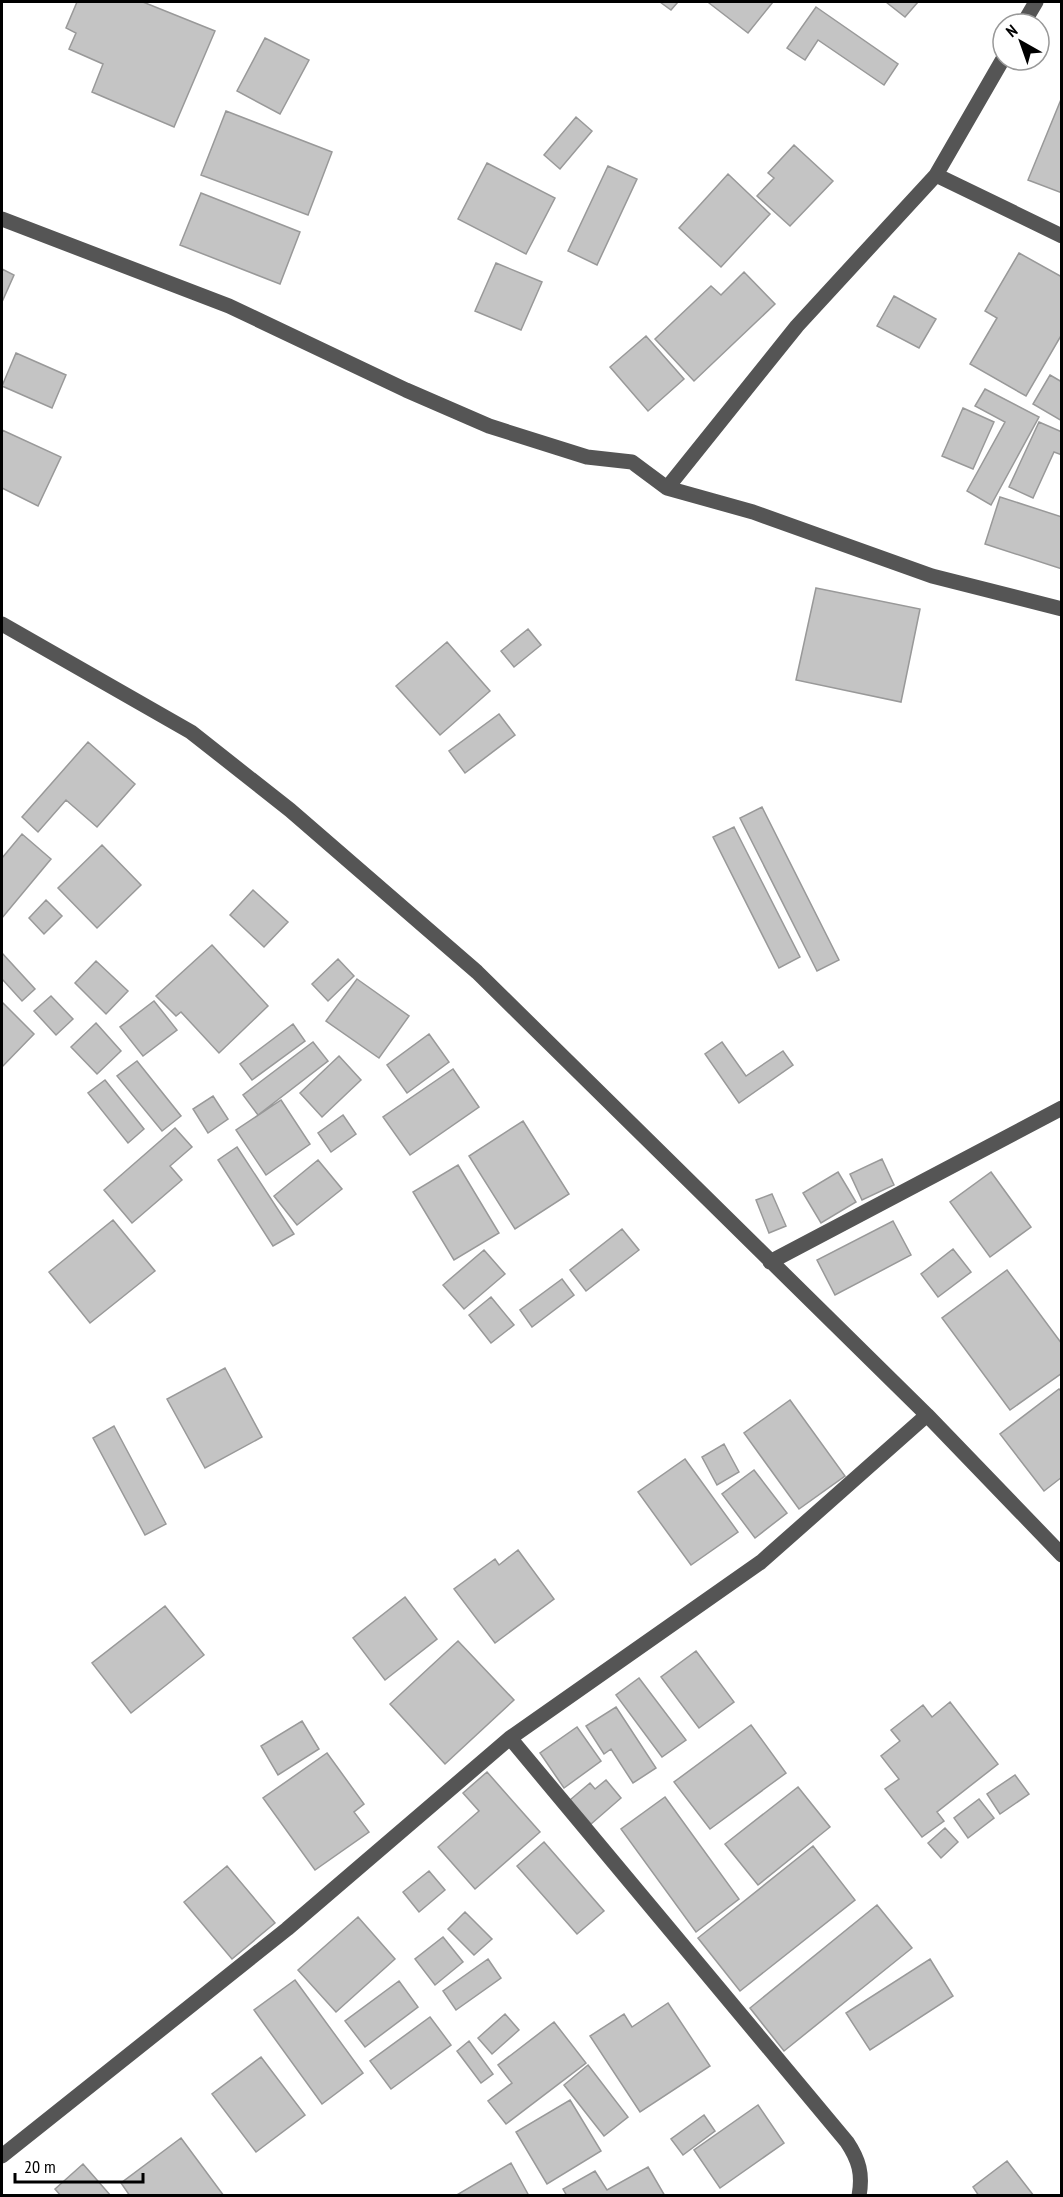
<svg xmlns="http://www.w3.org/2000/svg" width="1063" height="2197" viewBox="0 0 1063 2197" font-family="'PT Sans Narrow',sans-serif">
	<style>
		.building { fill: #c4c4c4; stroke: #999; stroke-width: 1.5 }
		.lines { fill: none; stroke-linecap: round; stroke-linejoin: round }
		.minor { stroke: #555; stroke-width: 15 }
	</style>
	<rect width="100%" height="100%" fill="#fff"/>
	<path class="building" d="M77 2H143L215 31 174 127 92 92 103 64 69 49 76 33 66 28Z
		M660 2H678L671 10Z
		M711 2H773L748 33 709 3Z
		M886 2H918L905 17Z
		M816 7 898 64 884 85 818 40 805 60 787 48Z
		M265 38 309 60 280 114 237 91Z
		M1062 97V193L1028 180Z
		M226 111 332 152 308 215 201 175Z
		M576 117 592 131 560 169 544 155Z
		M794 145 833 181 790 226 757 196 774 178 768 173Z
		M487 163 555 198 526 254 458 219Z
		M608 166 637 179 597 265 568 251Z
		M728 174 770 214 721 267 679 228Z
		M201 193 300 232 280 284 180 245Z
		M1019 253 1062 277V334L1026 396 970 364 997 318 985 311Z
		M496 263 542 282 521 330 475 311Z
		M2 269 14 275 2 302Z
		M744 272 775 304 694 381 655 339 711 286 721 295Z
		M894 296 936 319 919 348 877 326Z
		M646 336 684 379 648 411 610 367Z
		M16 353 66 375 52 408 2 386Z
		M1050 375 1062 382V421L1033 404Z
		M985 389 1039 417 991 505 967 491 1005 422 975 406Z
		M963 408 994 422 973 469 942 456Z
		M1039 422 1062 432V455L1054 452 1033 498 1009 487Z
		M2 430 61 457 38 506 2 488Z
		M1000 497 1062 517V569L985 544Z
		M816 588 920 609 901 702 796 680Z
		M528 629 541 645 514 667 501 651Z
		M447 642 490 691 440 735 396 686Z
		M499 714 515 735 465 773 449 751Z
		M88 742 135 784 97 827 66 800 38 832 22 817Z
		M762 807 839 960 817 971 740 818Z
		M734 827 800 957 779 968 713 837Z
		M22 834 51 859 2 918V858Z
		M102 845 141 885 97 928 58 888Z
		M253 890 288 922 264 947 230 915Z
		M46 900 62 916 44 934 29 918Z
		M212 945 268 1006 219 1053 181 1012 176 1016 156 996Z
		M2 953 35 989 22 1001 2 979Z
		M338 959 354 976 328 1001 312 984Z
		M96 961 128 991 106 1014 75 983Z
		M357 979 409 1016 379 1058 326 1021Z
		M51 996 73 1019 56 1035 34 1011Z
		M154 1001 177 1030 143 1056 120 1027Z
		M2 1002 34 1034 2 1067Z
		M96 1023 121 1051 97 1074 71 1047Z
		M293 1024 305 1041 252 1080 240 1064Z
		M429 1034 449 1062 407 1093 387 1065Z
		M313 1042 328 1061 258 1115 243 1095Z
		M722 1042 746 1076 783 1051 793 1065 739 1103 705 1054Z
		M339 1056 361 1080 322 1117 300 1093Z
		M137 1061 181 1116 162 1131 117 1076Z
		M453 1069 479 1107 410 1155 383 1117Z
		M105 1080 144 1129 128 1143 88 1093Z
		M213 1096 228 1119 208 1133 193 1109Z
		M281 1100 310 1144 266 1175 236 1130Z
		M343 1115 356 1134 331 1152 318 1133Z
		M523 1121 569 1194 515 1229 469 1156Z
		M175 1128 192 1147 170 1166 182 1180 132 1223 104 1190Z
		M237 1147 294 1234 273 1246 218 1160Z
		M882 1159 894 1185 862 1200 850 1174Z
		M318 1160 342 1189 297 1225 274 1196Z
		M458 1165 499 1233 454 1260 413 1192Z
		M838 1172 856 1202 821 1223 803 1193Z
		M991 1172 1031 1227 990 1257 950 1202Z
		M772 1194 786 1226 769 1233 756 1200Z
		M113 1220 155 1271 90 1323 49 1272Z
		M893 1221 911 1255 835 1295 817 1260Z
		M622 1229 639 1250 586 1291 570 1270Z
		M953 1249 971 1272 938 1297 921 1274Z
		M484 1250 505 1274 464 1309 443 1285Z
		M1007 1270 1062 1344V1373L1010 1410 942 1318Z
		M562 1279 574 1295 532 1327 520 1310Z
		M491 1297 514 1325 491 1343 469 1315Z
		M225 1368 262 1437 205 1468 167 1399Z
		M1059 1389 1062 1392V1477L1044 1491 1000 1434Z
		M790 1400 845 1476 799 1509 744 1433Z
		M114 1426 166 1524 145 1535 93 1438Z
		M724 1444 739 1472 717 1485 702 1457Z
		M685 1459 738 1532 691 1565 638 1492Z
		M754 1470 787 1513 755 1538 722 1494Z
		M518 1550 554 1599 495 1643 454 1589 495 1559 499 1565Z
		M405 1597 437 1639 385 1680 353 1638Z
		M165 1606 204 1655 131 1713 92 1663Z
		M458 1641 514 1700 445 1764 390 1704Z
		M696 1651 734 1702 699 1728 661 1677Z
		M639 1678 686 1740 662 1757 616 1695Z
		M950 1702 998 1764 937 1812 944 1821 922 1837 885 1789 899 1779 881 1756 900 1741 891 1730 923 1705 932 1717Z
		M616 1707 656 1768 633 1783 611 1749 604 1754 586 1726Z
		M302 1721 319 1749 278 1775 261 1746Z
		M751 1725 786 1773 710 1829 674 1782Z
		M577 1727 601 1761 564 1788 540 1753Z
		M327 1753 364 1804 354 1812 369 1832 315 1870 263 1798Z
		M487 1772 540 1832 475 1889 438 1847 479 1811 463 1793Z
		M1015 1775 1029 1794 1000 1814 987 1794Z
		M606 1780 621 1798 591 1824 570 1800 590 1783 595 1789Z
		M798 1787 830 1827 758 1885 725 1844Z
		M665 1797 739 1899 696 1932 621 1829Z
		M979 1799 994 1818 968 1838 954 1818Z
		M945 1828 958 1842 941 1858 928 1843Z
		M544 1842 604 1911 577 1934 517 1866Z
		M813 1846 855 1900 740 1991 698 1938Z
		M227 1866 275 1923 232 1959 184 1902Z
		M429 1871 445 1890 419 1912 403 1892Z
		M877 1905 912 1948 784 2051 750 2008Z
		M465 1912 492 1939 474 1955 448 1929Z
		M358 1917 395 1959 336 2012 298 1970Z
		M443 1937 463 1962 435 1985 415 1959Z
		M488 1959 501 1978 456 2010 443 1991Z
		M930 1959 953 1996 870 2050 846 2013Z
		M295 1980 363 2073 322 2104 254 2010Z
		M399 1981 418 2007 365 2047 345 2021Z
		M668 2003 710 2066 640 2112 590 2036 624 2014 632 2027Z
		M505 2014 519 2030 492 2054 478 2038Z
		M430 2017 451 2045 391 2089 370 2061Z
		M554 2022 586 2063 506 2124 488 2101 512 2083 498 2065Z
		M469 2041 493 2074 481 2083 457 2051Z
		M261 2057 305 2115 256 2152 212 2094Z
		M588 2065 628 2117 604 2136 564 2085Z
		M570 2100 601 2151 547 2184 516 2132Z
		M758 2105 784 2143 720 2188 694 2150Z
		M704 2115 715 2131 683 2155 671 2139Z
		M181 2138 224 2196H130L121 2183Z
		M1007 2161 1034 2196H979L973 2187Z
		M511 2163 529 2196H455Z
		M83 2164 111 2196H61L55 2189Z
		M648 2167 665 2196H567L563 2189 595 2171 607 2190Z"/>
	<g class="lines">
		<path class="minor" d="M1023 24 1036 2
			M936 175 1062 236
			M2 219 229 306 406 390 489 426 587 457 632 462 667 488 797 326 936 175 1003 59
			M667 488 753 512 932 576 1062 609
			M2 624 191 732 290 810 477 972 927 1415 1062 1555
			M770 1262 1062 1108
			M510 1738 847 2142C859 2160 863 2174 859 2196
			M2 2156 287 1929 510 1738 761 1562 927 1415"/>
	</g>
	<rect width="1063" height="2197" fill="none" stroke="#000000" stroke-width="6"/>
	<g transform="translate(1021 42) rotate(320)"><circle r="28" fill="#ffffff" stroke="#999999" stroke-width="1.5"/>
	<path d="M0-4.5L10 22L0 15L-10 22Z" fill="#000000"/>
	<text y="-9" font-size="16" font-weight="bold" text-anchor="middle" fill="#000000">N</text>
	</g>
	<path d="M15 2173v9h128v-9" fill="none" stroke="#000000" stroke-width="3"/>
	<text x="24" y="2173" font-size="18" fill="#000000" stroke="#ffffff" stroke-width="4.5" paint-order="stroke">20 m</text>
</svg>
